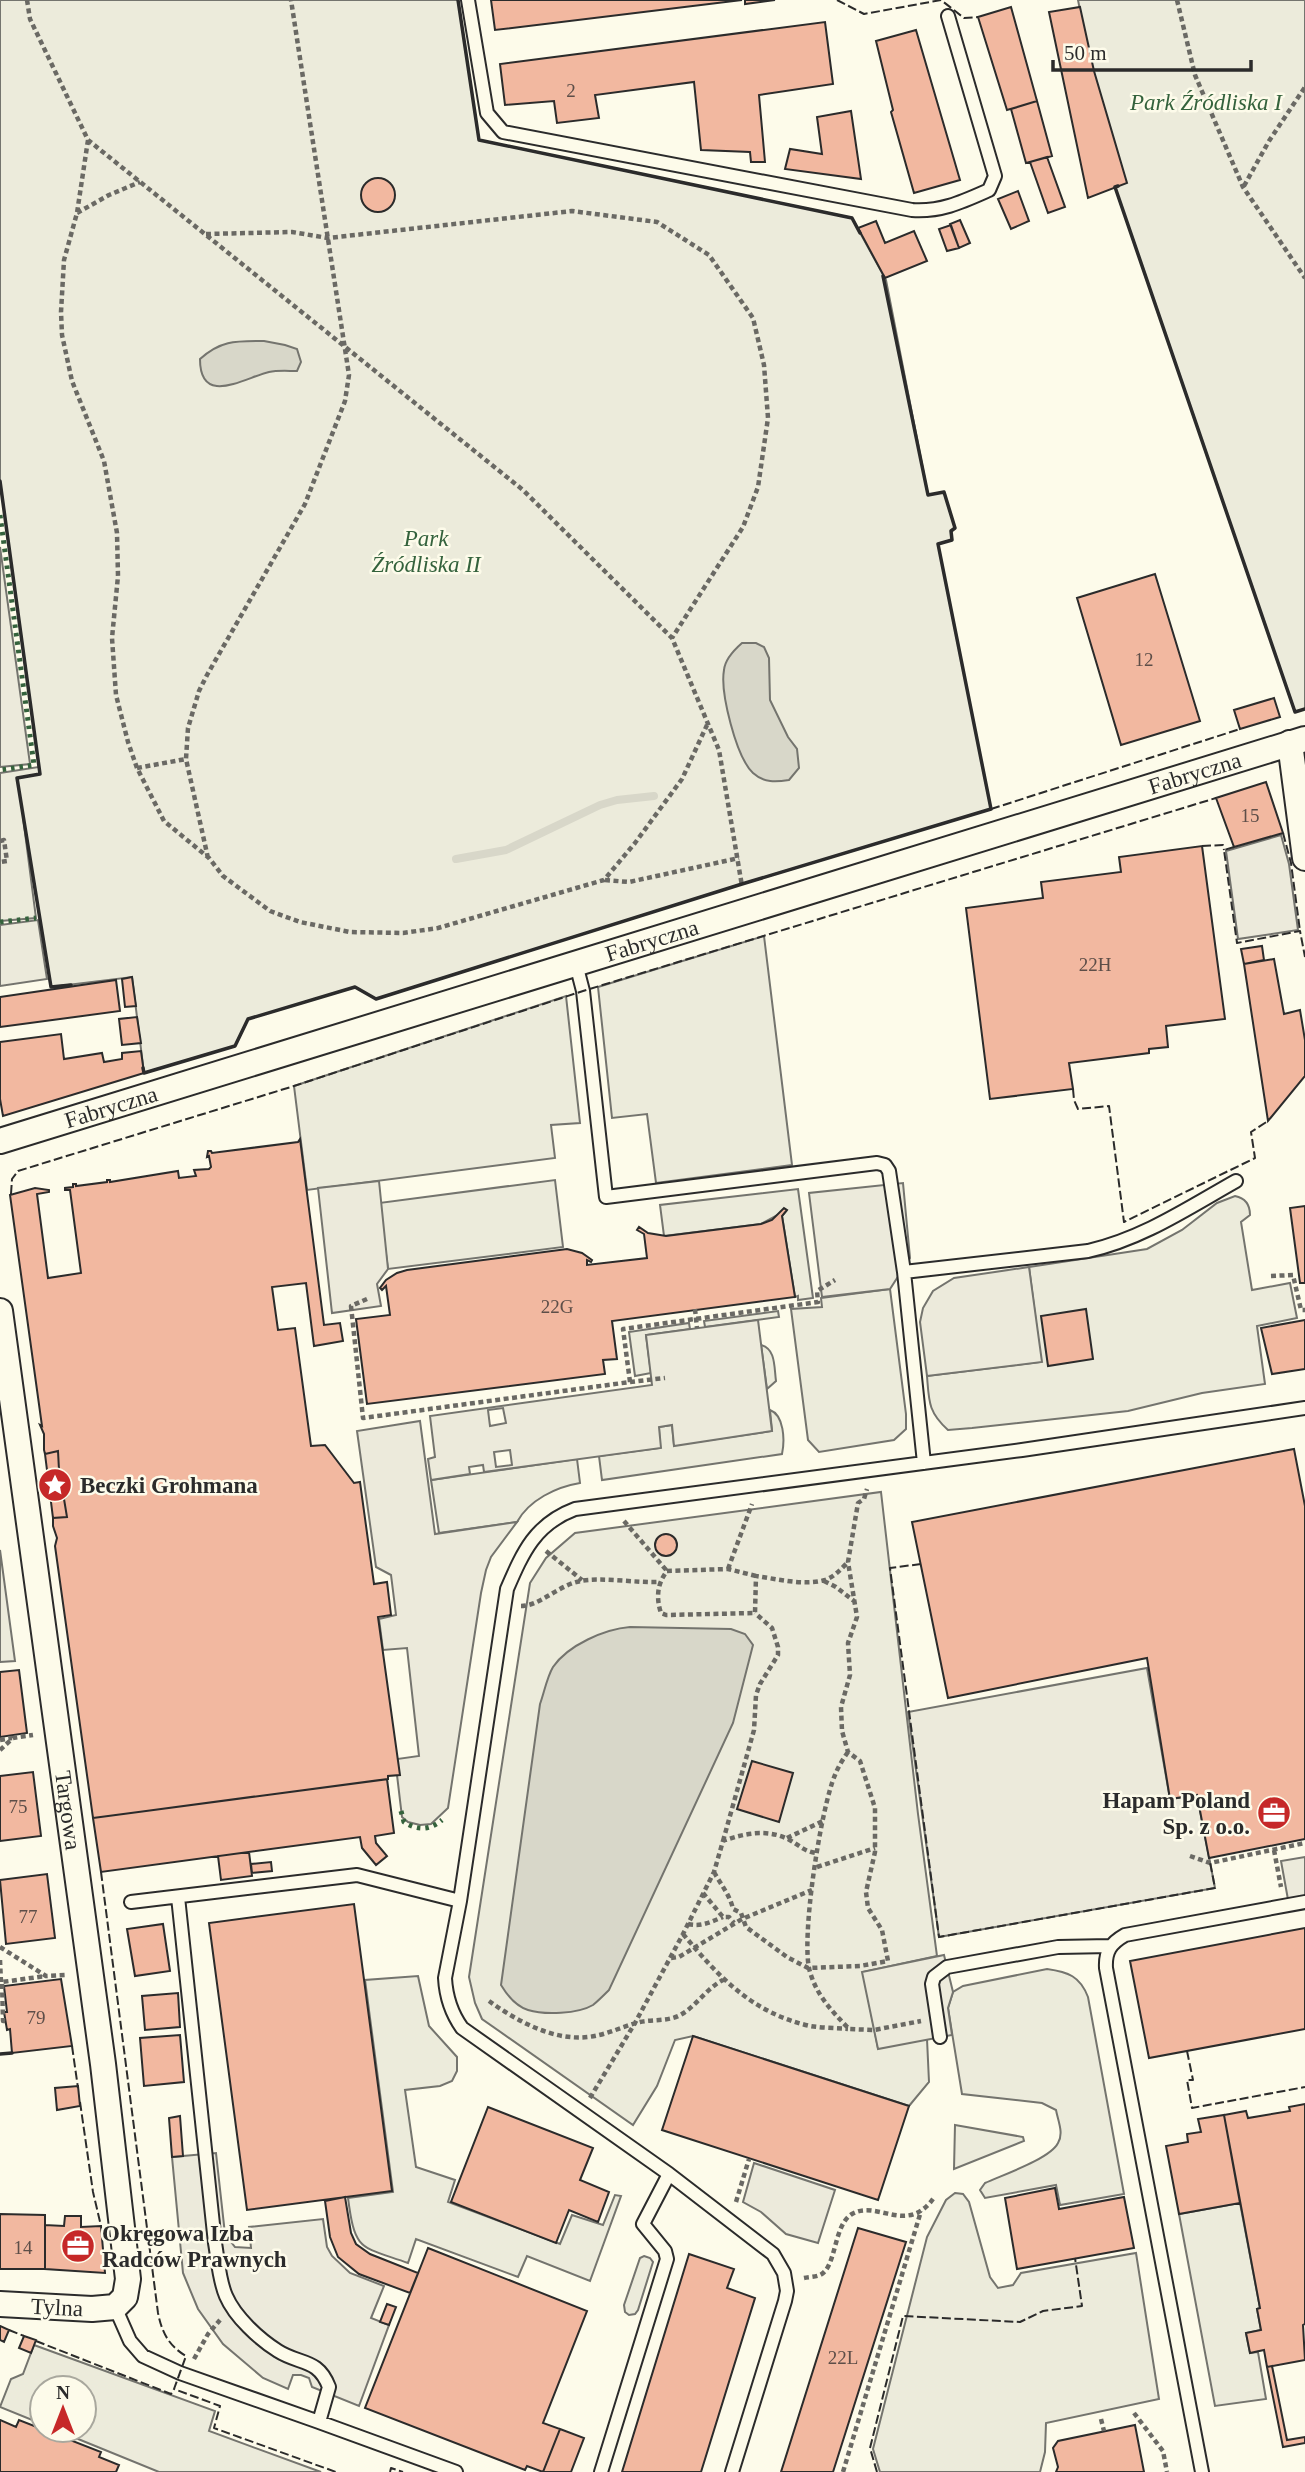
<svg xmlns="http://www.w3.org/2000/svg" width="1305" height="2472" viewBox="0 0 1305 2472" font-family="'Times New Roman',serif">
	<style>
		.green { fill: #ecebdb; stroke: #74746e; stroke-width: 2 }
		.parking { fill: #eceadb; stroke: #74746e; stroke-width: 2; fill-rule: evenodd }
		.water { fill: #d8d7c9; stroke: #74746e; stroke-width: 2 }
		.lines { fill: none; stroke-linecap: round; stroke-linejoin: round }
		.stream { stroke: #d8d7c9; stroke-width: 8 }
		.building { fill: #f2b8a0; stroke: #2b2b2b; stroke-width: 2 }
		.lane-casing { stroke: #2b2b2b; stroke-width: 16 }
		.street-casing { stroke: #2b2b2b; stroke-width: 28 }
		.path { stroke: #6a6964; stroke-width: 4.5; stroke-dasharray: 5 3.5; stroke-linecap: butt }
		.lane { stroke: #fdfbea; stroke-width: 12 }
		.street { stroke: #fdfbea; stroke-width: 24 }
		.hedge { stroke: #34623c; stroke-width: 5; stroke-dasharray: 3.5 5; stroke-linecap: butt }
		.fence { stroke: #2b2b2b; stroke-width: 2; stroke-dasharray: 9 3.5; stroke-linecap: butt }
		.wall { stroke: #2b2b2b; stroke-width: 3.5 }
		.labels { text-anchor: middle; stroke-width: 5; stroke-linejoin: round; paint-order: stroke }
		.number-label { font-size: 19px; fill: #5d4e48 }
		.park-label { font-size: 23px; font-style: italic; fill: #34623c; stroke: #fdfbea }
		.street-label { font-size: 23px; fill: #2b2b2b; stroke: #fdfbea }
		.poi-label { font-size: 23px; font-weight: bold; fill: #2b2b2b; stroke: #fdfbea; text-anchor: start }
	</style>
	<rect width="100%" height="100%" fill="#fdfbea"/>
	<path class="green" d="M0 0H458L479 140 852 218 886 280 928 495 944 492 955 528 951 531 952 540 938 544 991 809 742 884 376 999 355 987 248 1019 235 1046 144 1073 132 977 51 987 23 817 36 918 0 921V773L39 767 0 481Z
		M1078 0H1305V709L1295 712 1115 187Z
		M764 936 792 1165 656 1183 647 1114 612 1118 598 987Z
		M566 996 580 1123 551 1125 555 1158 307 1190 294 1086Z
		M555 1180 563 1247 388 1269 379 1203Z
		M798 1189 813 1298 798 1300V1296L795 1297 782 1216 787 1210 761 1224 664 1236 660 1205Z
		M1235 1196C1245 1198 1250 1205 1250 1215L1241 1222 1252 1290 1290 1283 1297 1318 1257 1326 1265 1384 1202 1393 1128 1411 972 1428 948 1430C928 1412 929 1401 927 1376L1041 1362 1029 1267 1147 1249 1182 1230 1217 1203Z
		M890 1289 906 1414V1429L894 1440 819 1452 808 1440 791 1309 822 1307 821 1298Z
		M778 1311 779 1317 705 1327 704 1321Z
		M689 1323 690 1329 646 1335 651 1373 635 1376 629 1332Z
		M761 1345C776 1349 774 1367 776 1381L767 1389Z
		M770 1410C784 1415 785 1440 782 1454L602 1480 599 1456 660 1448 659 1427 672 1425 674 1445 772 1431Z
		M577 1459 580 1483C556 1487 529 1500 517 1522L439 1533 431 1480Z
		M881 1492 918 1814 937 1956 863 1972 878 2048 927 2039 929 2082 909 2106 693 2036 675 2040 657 2086 633 2125 482 2019 475 2003 469 1977 530 1583 546 1558 575 1533Z
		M0 1550 15 1661 0 1662Z
		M1047 1969C1068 1972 1080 1976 1088 1997L1124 2194 1060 2205 1056 2185 985 2198 980 2190 985 2183C1002 2175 1050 2159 1058 2143 1064 2133 1058 2121 1056 2110L1042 2103 962 2094 948 2008 953 1992 963 1986Z
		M418 1976 429 2026 457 2057V2071L452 2081 440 2086 405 2090 416 2167 455 2180 448 2202 560 2244 572 2215 603 2225 615 2195 621 2196 590 2281 527 2256 518 2277 416 2239 408 2263C360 2246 355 2252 348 2198L393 2192 365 1980Z
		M955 2125 1023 2137 1024 2141 954 2169Z
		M955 2193 963 2194 969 2202 990 2277 998 2288 1013 2285 1021 2273 1136 2253 1159 2399 1046 2423 1045 2452 1040 2472H880L873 2449 927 2237 946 2200Z
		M1240 2203 1260 2308 1257 2309 1261 2330 1246 2333 1250 2353 1258 2352 1266 2399 1215 2406 1179 2214Z
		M644 2256 650 2258 653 2262 638 2310 635 2314 629 2315 625 2312 624 2305 640 2258Z
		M34 2345 215 2411 209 2431 321 2472H159L56 2430H84V2388H42V2424L0 2407 11 2379 23 2374Z"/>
	<path class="parking" d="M0 547 30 764 0 767Z
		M1281 835 1289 864 1298 930 1238 939 1226 851Z
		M38 920 47 979 0 986V925Z
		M379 1181 388 1269 377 1284 381 1306 332 1313 318 1188Z
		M903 1183 910 1258 890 1289 822 1297 809 1193Z
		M1029 1267 1042 1362 927 1376 920 1322 923 1308 933 1291 954 1278Z
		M758 1320 772 1431 674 1446 672 1425 659 1427 661 1448 484 1472 483 1465 469 1467 470 1474 431 1480 428 1459 435 1457 430 1416 652 1385 646 1335ZM503 1408 506 1423 490 1426 488 1410ZM510 1450 512 1465 496 1467 494 1452Z
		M420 1421 435 1534 517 1522 491 1557 486 1570 481 1593 448 1808 431 1824 420 1825 408 1822 402 1817 397 1775V1759L419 1756 407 1648 383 1650 379 1619 396 1615 391 1575 376 1567 357 1431Z
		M1147 1668 1170 1799 1197 1795 1215 1888 939 1937 908 1712Z
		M1305 1857V1902L1289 1905 1281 1861Z
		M944 1955 953 1992 948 2008 952 2035 878 2049 862 1972Z
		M216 2153 225 2234 235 2247 251 2248 249 2227 323 2219 327 2247 332 2256 350 2273 384 2286 371 2318 389 2325 359 2406 312 2387 309 2378 301 2375H293L288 2389 263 2378 223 2344 198 2309 183 2273 172 2157Z
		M754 2163 835 2190 818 2243 786 2234 761 2212 743 2202Z"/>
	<path class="water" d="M264 341 285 345 297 349 301 362 297 371C288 371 278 370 269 372 244 378 200 407 200 359 221 340 236 341 264 341Z
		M742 643H756L764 647 769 658 770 700 788 737 797 749 799 768 789 780C776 782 764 783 753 773 736 757 720 692 724 670 725 659 734 650 742 643Z
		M630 1627 731 1629 745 1634 753 1645 733 1723 609 1990C604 1995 598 2001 593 2005 578 2014 544 2015 528 2010 516 2006 507 1995 501 1985L540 1704C544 1693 547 1677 553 1667 568 1645 605 1629 630 1627Z"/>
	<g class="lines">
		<path class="stream" d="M456 859 506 850 600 805 617 800 654 796"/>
	</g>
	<path class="building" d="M491 0H742L495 30Z
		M745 0H775L745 4Z
		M1011 7 1037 101 1007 110 978 17Z
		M1080 7 1094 71 1127 183 1088 198 1049 12Z
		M825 22 833 84 759 95 765 162H751L750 152 701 150 694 82 595 95 599 118 557 123 554 101 505 105 500 64Z
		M916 30 960 180 914 193 891 112 893 110 876 41Z
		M1037 101 1052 156 1026 163 1011 109Z
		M851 111 861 179 785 169 790 149 822 154 817 117Z
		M1047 157 1065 207 1048 213 1030 162Z
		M361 195a17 17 0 1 1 34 0a17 17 0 1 1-34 0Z
		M1018 191 1029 221 1011 229 998 199Z
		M960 220 970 243 959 248 950 224Z
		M876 221 885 243 914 231 927 261 885 278 858 228Z
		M951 225 959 248 947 251 939 229Z
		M1155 574 1200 721 1121 745 1077 598Z
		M1274 698 1280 717 1240 729 1234 710Z
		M1266 782 1283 833 1234 847 1216 798Z
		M1202 846 1225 1019 1166 1026 1168 1047 1149 1049V1053L1069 1063 1073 1089 990 1099 966 908 1043 898 1041 882 1121 872 1119 857Z
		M1262 946 1264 960 1244 964 1241 949Z
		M1274 959 1284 1014 1300 1010 1305 1040V1076L1268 1121 1244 964Z
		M132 977 136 1006 125 1007 122 979Z
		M116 980 120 1011 0 1027V997Z
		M137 1017 141 1043 122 1045 119 1019Z
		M61 1034 64 1059 102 1053 104 1062 122 1059V1053L141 1051 144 1073 3 1116 0 1099V1042Z
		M300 1139 324 1325 340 1323 343 1341 314 1346 306 1283 272 1287 278 1330 295 1328 311 1446 325 1445 354 1483 360 1482 374 1584 387 1582 391 1615 378 1617 400 1775 388 1776V1779L93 1818 55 1546 57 1538 53 1526V1518L67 1517 64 1499 68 1495 64 1472 59 1470 58 1451 45 1454 44 1450V1434L40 1425 42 1426 10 1195 35 1188 49 1190V1192L37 1194 48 1278 81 1273 70 1190H65V1188L73 1187V1184H76V1186L107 1182V1180H110V1182L178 1171 179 1178 196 1176 194 1170 209 1169 211 1167 209 1156 207 1157 208 1151H211L212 1153 298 1142Z
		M1305 1206V1283H1300L1290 1208Z
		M784 1208 787 1210 782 1216 795 1297 612 1321 617 1359 603 1360 605 1374 367 1404 356 1319 390 1315 386 1286 382 1290 380 1288 386 1280 397 1273 407 1270 567 1249 582 1253 592 1260 591 1262 587 1260V1265L647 1258 644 1234 637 1230 639 1227 648 1233 666 1236 761 1224 772 1220Z
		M1086 1309 1093 1359 1048 1366 1041 1316Z
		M1305 1320V1369L1272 1374 1261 1328Z
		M1294 1449 1305 1506V1839L1209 1858 1197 1795 1170 1799 1147 1658 948 1698 912 1522Z
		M58 1451 59 1470 64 1472 68 1495 64 1499 67 1517 53 1518 45 1454Z
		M655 1545a11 11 0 1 1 22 0a11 11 0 1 1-22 0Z
		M19 1670 27 1733 0 1737V1672Z
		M752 1761 793 1773 779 1822 737 1809Z
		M33 1772 41 1836 0 1841V1776Z
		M387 1779 394 1833 375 1836 376 1843 387 1856 376 1865 362 1848 360 1837 101 1872 93 1818Z
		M249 1852 252 1876 221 1880 218 1856Z
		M271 1862 272 1871 252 1873 251 1864Z
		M47 1874 55 1938 6 1944 0 1880Z
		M354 1904 392 2191 247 2210 209 1923Z
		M163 1924 170 1971 135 1976 127 1929Z
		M1305 1928V2029L1149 2058 1130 1961Z
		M61 1979 72 2046 12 2053 10 2029 7 2030 4 2012H7L4 1986Z
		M178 1993 180 2027 145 2030 142 1996Z
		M180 2035 184 2082 144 2086 140 2038Z
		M693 2036 909 2106 878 2200 662 2130Z
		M78 2086 80 2106 57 2110 55 2088Z
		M1305 2104V2324L1303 2325 1305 2360 1267 2367 1264 2350 1250 2353 1246 2333 1261 2330 1257 2309 1260 2308 1224 2115 1246 2111 1248 2118 1290 2111 1289 2107Z
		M488 2107 593 2148 580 2180 609 2192 598 2222 569 2210 556 2243 451 2202Z
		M1224 2115 1240 2203 1179 2214 1166 2146 1188 2142 1187 2134 1201 2132 1198 2119Z
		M180 2116 183 2156 172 2157 169 2118Z
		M1055 2188 1059 2209 1124 2197 1134 2248 1017 2269 1005 2198Z
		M345 2197 351 2233 356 2244 370 2254 418 2273 410 2293 359 2274 338 2257 330 2237 325 2201Z
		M0 2214 45 2215V2269H0Z
		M65 2216H81V2227L101 2226 105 2273 45 2269V2225L64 2226Z
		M858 2228 906 2242 833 2472H781Z
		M428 2248 587 2311 543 2423 560 2429 543 2472 527 2466 525 2470 365 2408Z
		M689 2254 734 2269 727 2288 755 2298 701 2472H622Z
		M387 2304 396 2307 389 2325 380 2322Z
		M0 2326 9 2330 4 2342 0 2340Z
		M24 2336 36 2340 31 2353 19 2348Z
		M1272 2366 1287 2440 1305 2437V2443L1283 2447 1267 2367Z
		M0 2420 16 2427 19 2420 101 2452 99 2457 119 2465 116 2472H0Z
		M1135 2425 1144 2472H1056L1058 2467 1053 2448 1058 2441Z
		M560 2429 584 2438 571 2472H543Z"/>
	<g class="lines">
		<g class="lane-casing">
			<path id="lane" d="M468 0 487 113 503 132 912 210C941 212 962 202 989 190L995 176 948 16
				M576 964 583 991 606 1197 877 1163 885 1165 889 1171 904 1272
				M924 1463 904 1272 1088 1251C1142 1239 1188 1208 1236 1181
				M178 1897 215 2243C218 2260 219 2280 226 2296 235 2317 259 2339 278 2351 300 2365 318 2358 329 2387L319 2422 456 2472
				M131 1902 357 1875 460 1901
				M940 2037 932 1984 934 1977 947 1967 1058 1947 1110 1946
				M115 2307 130 2341 143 2356 180 2373 319 2422
				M601 2472 667 2259 665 2251 643 2224 669 2174
				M732 2472 785 2301 787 2291 784 2273 773 2254 669 2174 462 2028C452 2014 446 1996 445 1978L460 1901 507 1589C523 1552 535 1524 575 1509L1022 1450 1305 1408
				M1202 2472 1106 1968C1105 1951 1111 1943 1125 1935L1305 1902"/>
		</g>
		<g class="street-casing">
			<g id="street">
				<path d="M1290 743 1305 858"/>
				<path id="s1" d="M0 1141 1305 739"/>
				<path id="s2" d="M0 1311 103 2064 128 2279 125 2297 115 2307 92 2309 0 2304"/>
			</g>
		</g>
		<path class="path" d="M27 0 30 19 88 140 523 490 672 638 719 750 742 886
			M1177 0 1195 75 1243 187 1305 278
			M88 140 77 213 64 260 61 312 62 335 72 381 104 461 117 533 118 576 112 638 116 695 128 742 137 768 164 821 209 858 223 876 270 911 300 922 350 932 403 933 438 928 604 880 635 843 682 779 707 725
			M1244 186 1269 141 1305 87
			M77 213 109 195 140 182
			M206 234 292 232 328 238 572 211 657 222 709 255 753 318 764 365 768 418 758 487 743 527 672 638
			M137 768 186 759
			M0 841 4 840 7 861 0 862
			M208 858 186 759 188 728 199 691 207 675 305 504 345 401 349 375 291 0
			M605 880 629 882 739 858
			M1271 1276 1293 1275 1301 1310H1305
			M367 1299 351 1306 363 1418 630 1382 623 1329 818 1302 817 1291 835 1280
			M695 1309 697 1328
			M630 1382 665 1378
			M624 1521 667 1571
			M546 1551 582 1580
			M728 1569 752 1504
			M756 1576 728 1569 667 1571C657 1584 656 1598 661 1613L666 1615 755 1613 756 1576C777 1579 804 1586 825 1580 834 1577 840 1570 847 1563
			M824 1581 836 1587 854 1601
			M521 1606C540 1606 560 1584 581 1581 600 1577 637 1583 659 1582
			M0 1740 12 1738
			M0 1750 13 1738 33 1735
			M848 1752C843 1759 838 1767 835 1775 821 1807 800 1941 810 1972 817 1996 832 2011 849 2029L874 2030 921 2021
			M787 1838 823 1821
			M723 1841 754 1730 756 1695 760 1684 778 1655V1647L772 1628 755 1613
			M1274 1850 1281 1887
			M1190 1856 1210 1863 1305 1843
			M817 1867 875 1848
			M714 1872C721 1885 730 1895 733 1909L741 1913 746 1927 787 1957 808 1968 860 1966 888 1961 882 1930 868 1908 866 1892 875 1852V1808L860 1761 848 1752 842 1731 841 1707 850 1675 848 1643 857 1617 848 1562 858 1503 864 1499 867 1489
			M703 1893 723 1917H729L734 1923
			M688 1924C701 1927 711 1922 723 1917
			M683 1934C719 1977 752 2013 810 2026 822 2028 836 2028 848 2029
			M0 1947 46 1976 66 1975
			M671 1958 679 1957 742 1919 812 1890
			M0 1960 1 1982
			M489 2001C517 2021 553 2041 588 2037 607 2035 623 2026 640 2022 654 2019 669 2022 682 2014 697 2005 707 1988 723 1980
			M5 2021H3L2 1982 46 1976
			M590 2098 635 2023 683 1934 714 1872 723 1841C745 1833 767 1829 788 1839 799 1845 806 1853 818 1853
			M736 2202 749 2159
			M804 2278C809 2277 815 2277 820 2275 837 2267 833 2225 852 2214 878 2199 908 2237 935 2196
			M194 2359 208 2334 220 2320
			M1134 2413 1163 2451 1167 2472
			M1101 2419 1104 2431
			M843 2472 921 2211"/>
		<use href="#lane" class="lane"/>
		<use href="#street" class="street"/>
		<path class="hedge" d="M0 515 34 765 0 770
			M0 922 36 918
			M401 1811 404 1822C418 1831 430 1830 442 1820"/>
		<path class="fence" d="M837 0 864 14 941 0 964 18 978 17
			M991 809 1240 729
			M1283 833 1291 863 1300 931
			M1202 846 1223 845 1224 850
			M1234 847 1224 850 1237 943 1300 931 1305 957
			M1073 1089 1074 1100 1078 1109 1109 1106 1124 1222 1255 1158 1251 1132 1268 1121
			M11 1194 12 1179 18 1171 294 1086 583 991 1216 798
			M921 1564 890 1568 939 1937 1215 1888 1210 1862
			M101 1872 158 2313C162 2333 169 2346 186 2356L174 2389 220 2406 214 2428 336 2472
			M72 2046 78 2088
			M1187 2051 1193 2080H1187L1192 2108 1305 2087
			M80 2102 93 2192 101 2226
			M9 2330 24 2336
			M36 2341 171 2394 174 2389
			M390 2472 391 2468 403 2472
			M877 2472 870 2448 903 2316 1020 2322 1043 2311 1082 2306 1075 2258"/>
		<path class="wall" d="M458 0 479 140 852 218 860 233
			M1118 186 1115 187 1295 712 1305 709
			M0 481 40 774 17 778 51 987 71 985
			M143 1068 144 1073 235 1046 248 1019 355 987 376 999 742 884 991 809 938 544 952 540 951 531 955 528 944 492 928 495 883 276
			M0 2054 12 2053"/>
	</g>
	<defs>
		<g id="sight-disc" transform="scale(1.75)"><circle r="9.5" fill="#c62828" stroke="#fdfbea"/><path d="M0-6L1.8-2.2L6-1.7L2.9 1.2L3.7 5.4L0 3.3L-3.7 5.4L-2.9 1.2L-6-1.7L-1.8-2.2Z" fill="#fff"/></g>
		<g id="office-disc" transform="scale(1.75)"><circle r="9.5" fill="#c62828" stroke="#fdfbea"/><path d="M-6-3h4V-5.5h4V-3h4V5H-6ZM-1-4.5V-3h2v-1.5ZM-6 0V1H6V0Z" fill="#fff"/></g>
	</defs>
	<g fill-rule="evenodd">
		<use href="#sight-disc" x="55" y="1485"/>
		<use href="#office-disc" x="1274" y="1813"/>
		<use href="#office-disc" x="78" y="2246"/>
	</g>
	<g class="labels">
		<g class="number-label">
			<text x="571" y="97">2</text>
			<text x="1144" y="666">12</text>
			<text x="1250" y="822">15</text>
			<text x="1095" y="971">22H</text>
			<text x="557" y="1313">22G</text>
			<text x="18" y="1813">75</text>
			<text x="28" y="1923">77</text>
			<text x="36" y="2024">79</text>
			<text x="23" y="2254">14</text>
			<text x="843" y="2364">22L</text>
		</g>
		<g class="park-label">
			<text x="1206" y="110">Park Źródliska I</text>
			<text x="426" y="546">Park<tspan x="426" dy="26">Źródliska II</tspan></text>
		</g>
		<g class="street-label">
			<text dy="8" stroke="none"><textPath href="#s1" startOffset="1250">Fabryczna</textPath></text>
			<text dy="8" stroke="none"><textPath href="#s1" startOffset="682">Fabryczna</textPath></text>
			<text dy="8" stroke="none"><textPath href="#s1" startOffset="116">Fabryczna</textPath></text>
			<text dy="8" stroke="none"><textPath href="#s2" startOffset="504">Targowa</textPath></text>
			<text transform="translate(57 2307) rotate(3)" y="8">Tylna</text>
		</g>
		<g class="poi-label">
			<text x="80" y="1493">Beczki Grohmana</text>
			<text x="1250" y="1808" text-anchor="end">Hapam Poland<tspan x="1250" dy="26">Sp. z o.o.</tspan></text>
			<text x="102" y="2241">Okręgowa Izba<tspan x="102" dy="26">Radców Prawnych</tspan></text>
		</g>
	</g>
	<g transform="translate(63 2409)"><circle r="33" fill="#fdfbea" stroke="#a9a89e" stroke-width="2"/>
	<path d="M0-5L12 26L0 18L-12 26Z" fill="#c62828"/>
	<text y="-10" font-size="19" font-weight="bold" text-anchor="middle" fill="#2b2b2b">N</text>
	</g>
	<path d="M1053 60v10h198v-10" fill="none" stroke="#2b2b2b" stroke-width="3.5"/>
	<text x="1064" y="60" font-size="21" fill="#2b2b2b" stroke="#fdfbea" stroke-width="5" paint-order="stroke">50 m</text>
</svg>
